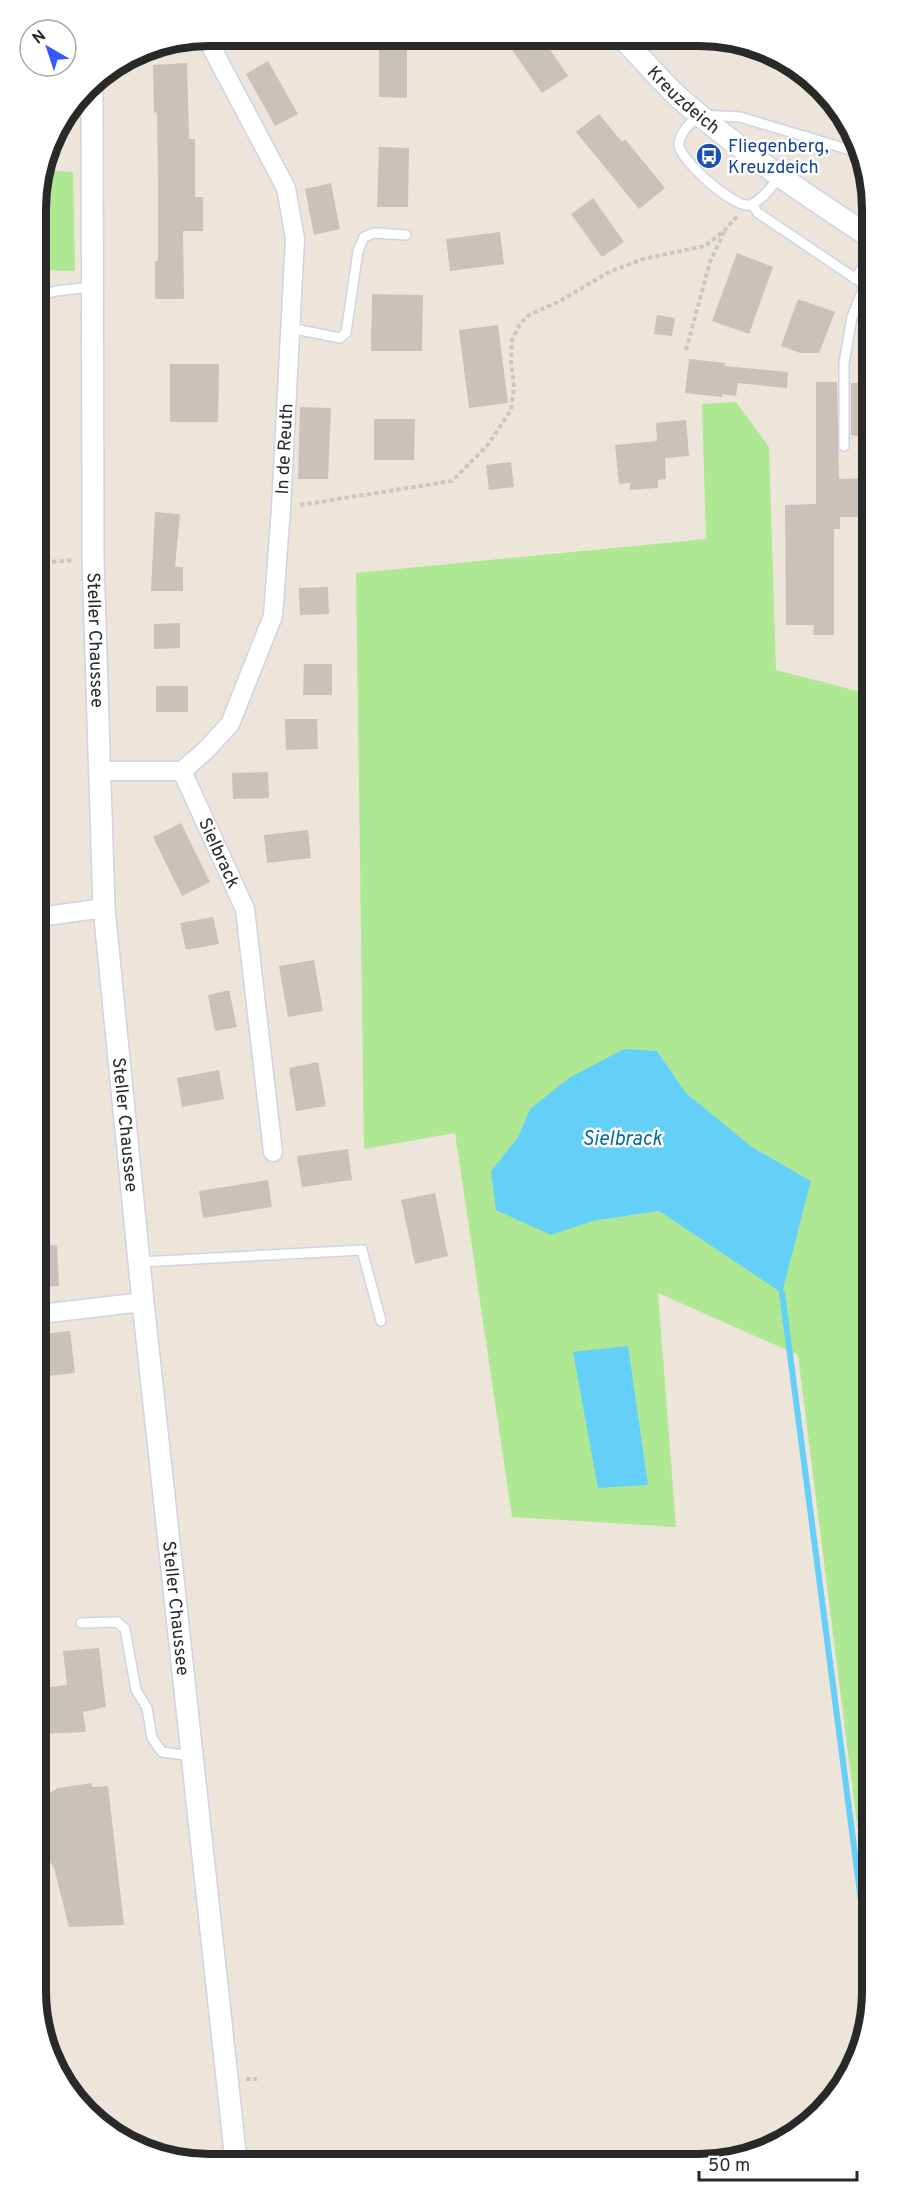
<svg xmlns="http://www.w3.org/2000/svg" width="909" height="2201" viewBox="0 0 909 2201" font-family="Overpass,sans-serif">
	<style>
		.green { fill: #aee892; fill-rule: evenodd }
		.water { fill: #64cff7 }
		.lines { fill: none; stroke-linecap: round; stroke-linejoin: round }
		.stream { stroke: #64cff7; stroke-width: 6 }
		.building { fill: #c8c2ba }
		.service-casing { stroke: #cfd3e4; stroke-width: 12 }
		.minor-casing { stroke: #cfd3e4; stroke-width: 21 }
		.tertiary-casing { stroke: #cfd3e4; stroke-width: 24 }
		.path { stroke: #c7c7c7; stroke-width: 4; stroke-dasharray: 4.5 3; stroke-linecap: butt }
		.service { stroke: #fff; stroke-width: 9 }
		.minor { stroke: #fff; stroke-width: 18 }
		.tertiary { stroke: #fff; stroke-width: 21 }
		.labels { text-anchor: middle; stroke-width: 5; stroke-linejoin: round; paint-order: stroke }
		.street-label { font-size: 18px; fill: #292929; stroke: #fff }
		.transit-label { font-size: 18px; fill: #164399; stroke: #fff; text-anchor: start }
		.water-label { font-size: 20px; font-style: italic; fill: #036ba3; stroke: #fff }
		.rim { fill: none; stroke: #292929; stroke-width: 8 }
	</style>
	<rect width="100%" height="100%" fill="#ede5da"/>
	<path class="green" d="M44 170 73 172 75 271 37 270 36 198Z
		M736 402 769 447 776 670 869 694 872 1943 798 1355 658 1293 676 1527 512 1517 455 1133 364 1149 356 573 706 539 702 404ZM657 1051 686 1093 752 1147 811 1181 782 1292 659 1211 593 1221 551 1234 491 1171 518 1137 530 1109Z"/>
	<path class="water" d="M624 1049 657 1051 686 1093 752 1147 811 1181 782 1293 659 1211 593 1221 551 1235 496 1210 491 1171 518 1137 530 1109 569 1078Z
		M628 1346 648 1485 598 1488 573 1352Z"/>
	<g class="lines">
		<path class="stream" d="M782 1293 873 1993"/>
	</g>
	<path class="building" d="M504 38H542L568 76 542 93Z
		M379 39H407V98L379 97Z
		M268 61 298 114 275 126 246 74Z
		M187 63 189 139H195V197H203V231H183L184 299H155V261H158V178L157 112 154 113 153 65Z
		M599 114 622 142 625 139 665 188 639 209 576 132Z
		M379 147 409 148 408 207H377Z
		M331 183 340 229 314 235 305 189Z
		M593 198 624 242 602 257 571 214Z
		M500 232 504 264 450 271 446 239Z
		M737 253 773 267 749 334 712 321Z
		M372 294 423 295 422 351H371Z
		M798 299 835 312 819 353H800L781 346Z
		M657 315 675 318 672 336 654 334Z
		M498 325 508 403 469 408 459 330Z
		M689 359 725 363V366L788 372 787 388 738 383 736 396 722 394V397L685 393Z
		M170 364H219L218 422H170Z
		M816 382H837L839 479 868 478V517H840V529H834V635H813L814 625H786L785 505 816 504Z
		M851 383H868V438L851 435Z
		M300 407 331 408 328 479H298Z
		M374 419H415L414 460H374Z
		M686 420 689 456 665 458 666 479 658 480V488L630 490V483L619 484 615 445 657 441 656 423Z
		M511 462 514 487 489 490 486 465Z
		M155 512 180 514 175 567H183V591H151Z
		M328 587 329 614 300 615 299 588Z
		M180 623V648L154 649V624Z
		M304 664H332V695H303Z
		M156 686H188V712H156Z
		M285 719H317L318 749 286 750Z
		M268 772 269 798 233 799 232 773Z
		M181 823 210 882 182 896 153 837Z
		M308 830 311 858 267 863 264 835Z
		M213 917 219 944 186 950 180 923Z
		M314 960 323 1011 288 1017 279 966Z
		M229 990 237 1027 215 1031 208 995Z
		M318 1062 326 1106 296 1111 289 1068Z
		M219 1070 224 1099 182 1107 177 1078Z
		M348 1149 352 1180 302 1187 297 1156Z
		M268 1180 272 1207 203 1218 199 1191Z
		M435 1193 448 1256 415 1264 401 1200Z
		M57 1245 59 1286 40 1287 39 1246Z
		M70 1331 75 1373 40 1377V1334Z
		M99 1648 106 1707 83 1712 86 1732 41 1734V1688L67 1685 63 1651Z
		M92 1783V1787L108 1786 124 1925 69 1927 54 1868 41 1848V1798L58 1788Z"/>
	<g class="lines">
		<g class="service-casing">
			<path id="service" d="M779 177C772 186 761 202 749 205 734 208 678 159 679 144 680 131 691 123 700 115L740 117 860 153
				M752 204 758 213 868 287
				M855 279 867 261
				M37 296 56 291 91 287
				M290 328 340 338 346 333 358 251 364 237 374 233 406 235
				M844 446V363L852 317 865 285
				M140 1262 362 1250 381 1321
				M81 1623 117 1622 125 1629 136 1690 147 1708 152 1738 162 1752 192 1756"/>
		</g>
		<g class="minor-casing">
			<g id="minor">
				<path id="s1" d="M99 771H182L206 750 230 724 273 616 281 508 295 238 286 188 206 37"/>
				<path id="s2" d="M182 771 245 909 273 1152"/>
				<path d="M39 917 104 908"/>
				<path d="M40 1314 143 1302"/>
			</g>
		</g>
		<g class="tertiary-casing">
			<g id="tertiary">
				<path id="s3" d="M623 39C641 57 658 78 677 96 736 148 802 192 867 235"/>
				<path id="s4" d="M92 84 93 559 104 908 143 1302 236 2161"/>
			</g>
		</g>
		<path class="path" d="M686 350 710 262 724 232
			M300 505 452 481 487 446 511 410 514 387 511 361 512 340 520 324 529 315 558 302 609 272 643 259 705 246 724 231 738 215
			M37 563 74 560
			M246 2079H257"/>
		<use href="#service" class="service"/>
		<use href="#minor" class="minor"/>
		<use href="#tertiary" class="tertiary"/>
	</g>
	<defs>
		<g id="bus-disc" transform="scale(1.35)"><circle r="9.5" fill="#1a4fb4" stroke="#fff"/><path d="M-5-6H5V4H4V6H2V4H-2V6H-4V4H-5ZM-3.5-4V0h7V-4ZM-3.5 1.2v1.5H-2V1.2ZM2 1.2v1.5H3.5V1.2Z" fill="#fff"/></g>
	</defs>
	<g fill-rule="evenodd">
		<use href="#bus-disc" x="709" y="156"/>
	</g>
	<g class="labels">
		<g class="street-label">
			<text dy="6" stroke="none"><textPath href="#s3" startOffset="86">Kreuzdeich</textPath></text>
			<text dy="6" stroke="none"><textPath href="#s1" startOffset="434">In de Reuth</textPath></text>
			<text dy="6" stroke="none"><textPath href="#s4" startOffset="556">Steller Chaussee</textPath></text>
			<text dy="6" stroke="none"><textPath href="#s2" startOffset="90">Sielbrack</textPath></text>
			<text dy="6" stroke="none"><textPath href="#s4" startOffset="1042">Steller Chaussee</textPath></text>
			<text dy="6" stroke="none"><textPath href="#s4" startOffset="1528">Steller Chaussee</textPath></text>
		</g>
		<g class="transit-label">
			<text x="728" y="152">Fliegenberg,<tspan x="728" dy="21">Kreuzdeich</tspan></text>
		</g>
		<g class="water-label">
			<text x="622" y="1145">Sielbrack</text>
		</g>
	</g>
	<path d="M0 0H909V2201H0ZM209 46H699A163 163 0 0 1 862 209V1991A163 163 0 0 1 699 2154H209A163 163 0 0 1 46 1991V209A163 163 0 0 1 209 46Z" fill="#fff" fill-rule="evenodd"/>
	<path class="rim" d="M209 46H699A163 163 0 0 1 862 209V1991A163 163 0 0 1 699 2154H209A163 163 0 0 1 46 1991V209A163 163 0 0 1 209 46Z"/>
	<g transform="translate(48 48) rotate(321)"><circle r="28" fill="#ffffff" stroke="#a9a9a9" stroke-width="1.5"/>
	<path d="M0-4.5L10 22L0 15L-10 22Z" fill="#3559ff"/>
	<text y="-9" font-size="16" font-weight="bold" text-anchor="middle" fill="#292929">N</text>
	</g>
	<path d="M699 2171v9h158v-9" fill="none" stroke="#292929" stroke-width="3"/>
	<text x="708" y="2171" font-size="18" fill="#292929" stroke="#ffffff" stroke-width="4.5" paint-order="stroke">50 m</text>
</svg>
